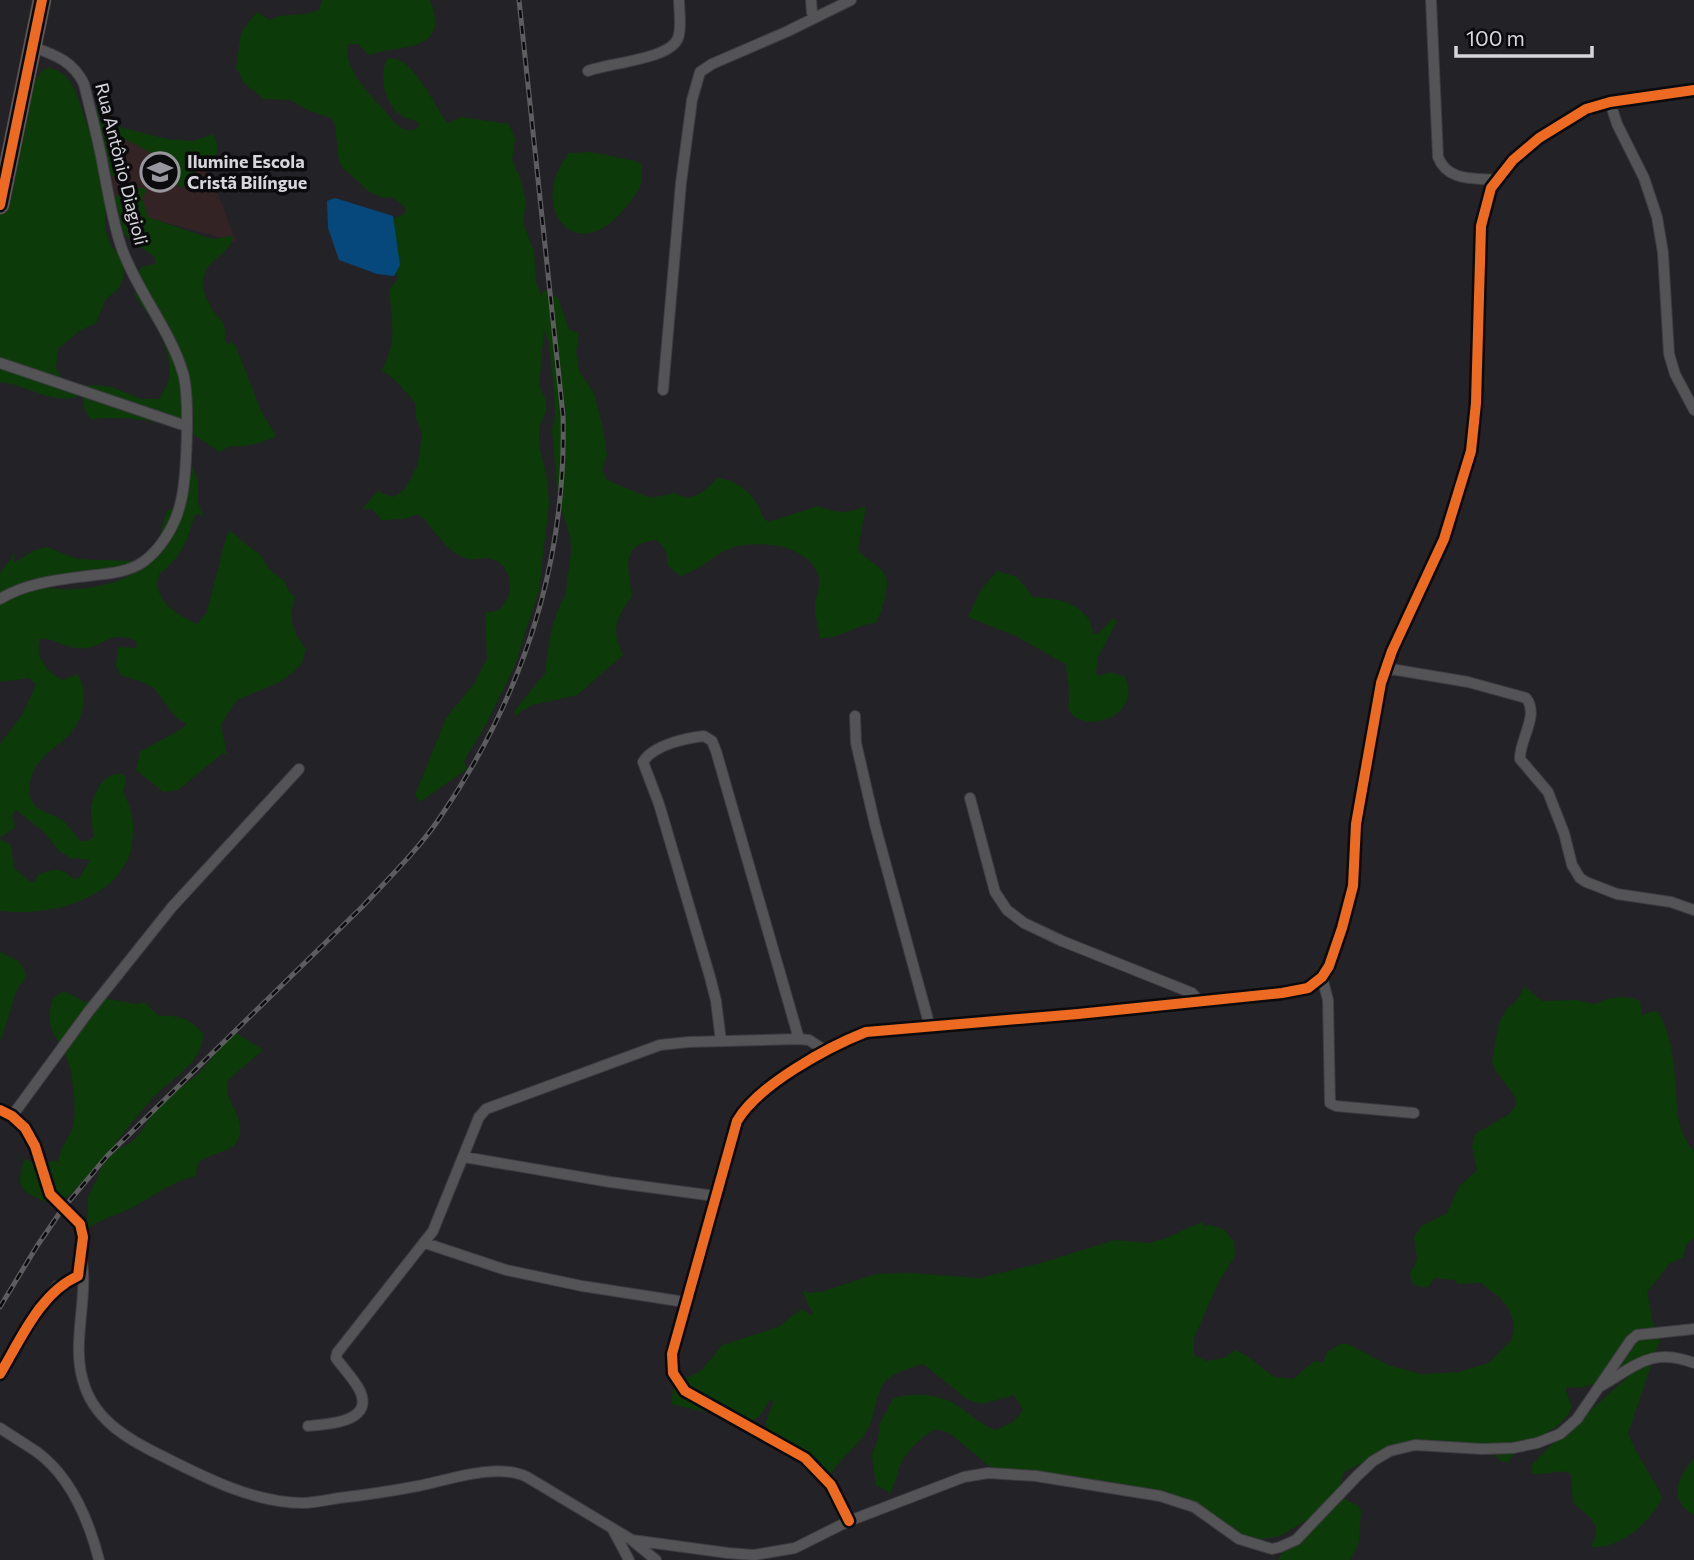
<svg xmlns="http://www.w3.org/2000/svg" width="1694" height="1560" viewBox="0 0 1694 1560" font-family="Commissioner,sans-serif">
	<style>
		.education { fill: #342324 }
		.green { fill: #0d3a09 }
		.water { fill: #06487c }
		.lines { fill: none; stroke-linecap: round; stroke-linejoin: round }
		.street-casing { stroke: #3d3c41; stroke-width: 12 }
		.primary-casing { stroke: #3d3c41; stroke-width: 19 }
		.street { stroke: #545356; stroke-width: 10 }
		.primary { stroke: #5d5957; stroke-width: 18 }
		.rail-casing { stroke: #5d5d5f; stroke-width: 5 }
		.rail { stroke: #0b0b0e; stroke-width: 2.5; stroke-dasharray: 8; stroke-linecap: butt }
		.cycleway-casing { stroke: #0b0b0e; stroke-width: 15 }
		.cycleway { stroke: #ed6a23; stroke-width: 10 }
		.labels { text-anchor: middle; stroke-width: 7; stroke-linejoin: round; paint-order: stroke }
		.poi-label { font-size: 18px; font-weight: bold; fill: #d7d6dc; stroke: #0b0b0e; text-anchor: start }
		.street-label { font-size: 18px; fill: #d7d6dc; stroke: #0b0b0e }
	</style>
	<rect width="100%" height="100%" fill="#232227"/>
	<path class="education" d="M104 124 203 154 236 242 113 208Z"/>
	<path class="green" d="M322 0H430C451 53 402 44 369 55L358 44H348C343 69 369 93 384 110 390 116 395 126 404 129 407 131 411 130 415 130L419 124C413 118 410 120 404 117 385 107 379 79 386 60 410 48 435 109 448 123L461 117 509 124 515 139 512 160 520 178 526 201 523 223 534 251 536 282 541 296 544 290 558 298 569 330 579 333 576 352 579 371 594 393 602 424 607 454 602 470 607 480 650 498 675 493C692 504 705 491 717 478 734 478 752 493 759 507 762 514 762 517 768 522L818 506C835 513 849 514 866 506L858 550C865 559 878 564 884 573 892 584 881 612 876 623 856 624 841 639 820 638 819 628 814 615 815 606 816 595 822 585 818 574 805 541 749 538 722 552 717 554 714 558 709 561 700 568 690 572 680 576L668 566 666 551 657 540C618 544 629 568 632 597 615 619 611 629 623 655L577 695 532 705 514 716 515 710 545 673 551 630 560 604 565 597 571 552 570 536 558 499 552 429 555 415 554 392 549 343 544 330 539 386 546 400V411L539 428V445L547 479 549 503 539 590 515 665 485 726 464 761 467 769 420 802 415 795 446 718 473 685 487 659 485 613C489 612 496 611 500 608 516 596 512 564 492 559 480 556 471 563 460 556 442 546 433 526 418 514L404 519 382 520 372 509H362L379 490 381 493 394 497 405 489 418 464 422 433 416 418 415 403 397 382 382 370C397 342 392 320 389 290L398 278 388 254 393 219 404 214 406 208 394 198 380 197 368 191 342 167 339 161 335 124 331 118 305 109 291 100 263 99 244 83 236 68 241 32 257 12 269 20C285 12 302 17 319 10Z
		M49 68C79 72 80 117 93 137L96 108 111 125 167 139 193 141 214 134C222 157 215 159 196 168L195 184 191 188 177 186 168 158C147 155 136 140 116 138L111 144 115 175 112 176 99 171 105 207V228L111 246 124 261 123 278 119 288 105 300 96 323 79 331 58 349 56 368 66 386 95 385 112 387 141 399H158C187 369 155 322 135 297V274L142 267 155 264 156 259C145 247 122 239 117 223 115 216 115 207 113 200 121 190 132 188 144 188L146 190 142 198 148 217 212 239 233 236C231 254 209 258 204 275 199 289 209 305 217 316 220 320 223 320 224 325 225 329 225 336 225 341L229 345 231 341 236 347 261 411 275 434 274 438 252 445 228 447 219 452C209 445 198 436 187 432 157 419 122 416 90 419L85 411 82 394C57 409 27 384 0 382V198L31 85 43 70Z
		M590 152 635 161 641 164C644 187 639 190 625 208 575 270 526 206 569 153Z
		M191 463 198 481V502L204 518 199 514 194 516C188 540 181 558 160 573 149 598 177 615 197 624L207 612 226 537 230 531 261 556 268 568 285 582 289 592 295 597C288 618 292 632 306 649L302 663 292 673 280 682 237 700 221 724 227 756 223 753 178 790 163 792 136 770 140 752 183 728 186 723C172 718 166 702 156 691 146 681 132 679 120 675L116 666 118 647 136 648 137 645 135 640C108 631 108 644 86 648 72 651 55 639 41 638 33 656 47 673 63 680L78 674C87 690 85 715 73 730 58 750 39 752 31 778 29 785 28 793 31 800 37 812 51 813 62 820 69 825 74 834 80 841H89L94 836C93 828 90 816 91 807 94 792 106 768 124 775L126 779 123 792C132 809 135 824 132 844 123 900 48 917 0 911V839L11 845 14 868 30 882H34L38 875C55 868 60 867 74 879L80 877 90 860 71 858 60 852 44 832 16 810 12 815 15 827 0 838V744L23 713 36 684 29 678 0 682V573L16 552 13 563 35 550 47 547 78 559 133 561 129 566 37 586C69 594 131 588 150 557 159 543 162 525 167 510L177 508Z
		M997 571 1017 577 1033 597C1058 598 1091 604 1093 635L1099 633 1113 618 1117 621 1098 657 1096 673 1099 676 1111 672 1125 677C1143 717 1085 734 1070 712 1068 709 1068 705 1069 701 1069 688 1068 677 1065 664L1016 636 968 617 980 591Z
		M0 952 18 961 26 972 25 979 17 989 3 1034 0 1039Z
		M1524 986 1542 1001 1576 1000 1595 1004C1609 997 1625 994 1640 1001L1642 1015 1653 1011 1659 1013C1670 1034 1673 1055 1675 1078 1678 1107 1674 1127 1694 1152V1238L1686 1245 1683 1258 1670 1263 1647 1292 1653 1323 1661 1337 1628 1433C1636 1457 1653 1475 1662 1498 1650 1522 1620 1550 1591 1547 1604 1521 1589 1519 1573 1502L1571 1474C1558 1467 1545 1478 1531 1473V1466L1546 1450 1631 1374 1620 1370C1602 1381 1589 1390 1567 1387L1566 1391 1572 1407C1560 1436 1523 1437 1508 1462H1502L1494 1454 1457 1446 1388 1450 1344 1472 1339 1489 1346 1500 1357 1505 1361 1510 1359 1542 1350 1560H1278L1283 1551 1304 1533 1310 1518 1280 1536 1251 1541 1235 1534 1199 1506 998 1473 949 1433 935 1429C922 1437 905 1451 900 1466 896 1476 895 1484 890 1493L876 1485 872 1455 878 1439 880 1423 893 1399C913 1391 940 1394 958 1406 972 1415 980 1425 996 1430L1013 1422 1023 1410 1014 1395 982 1404 968 1400 923 1364C907 1369 885 1374 879 1392 874 1407 874 1420 865 1434 854 1449 839 1459 830 1476L808 1453 767 1431 766 1422 773 1402 770 1399 762 1414 751 1422 671 1404 674 1379 689 1377 702 1370 722 1345 778 1327 801 1309 812 1315 813 1312 807 1304 803 1290 809 1293 824 1291 876 1274 909 1273 980 1278 1037 1264 1115 1240 1148 1243 1164 1239 1202 1222 1204 1226 1209 1225 1223 1229 1234 1241 1235 1256 1219 1281 1194 1338V1355L1206 1361 1223 1358 1236 1350 1248 1357 1274 1377 1293 1379 1314 1361 1323 1363 1327 1352 1341 1344H1348L1388 1365 1421 1374 1458 1372 1489 1363 1512 1339 1514 1324 1509 1309 1500 1298 1481 1283 1458 1284 1455 1280 1434 1278C1430 1289 1422 1289 1412 1283L1410 1274 1417 1259 1414 1237 1421 1226 1447 1213 1459 1187 1477 1170 1472 1147 1475 1134 1509 1114 1516 1105 1514 1095 1495 1070 1492 1062 1499 1022 1507 1009 1519 998Z
		M64 991 85 1002 108 999 137 1004 144 1002 159 1016C178 1015 190 1019 203 1033 203 1065 170 1078 151 1100 139 1113 128 1128 116 1142L118 1148C141 1144 148 1114 164 1099 175 1089 189 1083 199 1073 212 1060 221 1044 233 1031L263 1050 228 1080C222 1100 243 1114 240 1133 236 1157 209 1149 197 1165L196 1176C172 1181 153 1197 131 1208 117 1215 100 1219 87 1229L88 1197 104 1163 98 1164C89 1173 70 1198 59 1202 49 1205 25 1195 21 1185 18 1179 23 1165 24 1159L37 1163 58 1161C60 1146 73 1135 74 1120 76 1107 73 1078 69 1065 61 1036 42 1034 53 998Z
		M1694 1458V1515C1667 1500 1678 1477 1694 1458Z"/>
	<path class="water" d="M335 198 393 216 400 265 394 276 377 274 339 260 328 228 327 201Z"/>
	<g class="lines">
		<g class="street-casing">
			<path id="street" d="M811 0 812 13
				M1431 0 1438 157C1447 181 1473 178 1495 180
				M588 71C609 63 671 59 678 38 682 27 679 12 679 0
				M1610 102 1617 124 1644 178 1657 217 1663 253 1669 354 1675 374 1694 410
				M0 363 186 426
				M663 390 681 183 692 100 700 72 712 64 786 32 851 0
				M0 599C26 583 57 580 87 576 105 574 127 573 143 562 160 550 175 526 180 505 187 481 190 397 183 373 170 329 138 293 122 249 112 221 108 191 102 161 97 135 90 109 84 84 73 61 55 55 33 47
				M1385 668 1468 682 1526 698C1540 715 1519 740 1520 759L1548 792 1564 833 1572 865 1580 878 1586 882 1617 894 1671 902 1694 910
				M855 716 856 743 875 825 930 1027
				M970 798 995 892 1007 910 1024 923 1062 941 1192 993 1200 1002
				M1322 977 1328 1000 1330 1103 1336 1106 1414 1113
				M721 1041 716 1001 710 977 659 804 643 762C653 745 686 738 704 736L712 741 716 751 799 1039
				M0 1110 12 1116 25 1128 35 1146 50 1194 80 1224 83 1237 78 1276 54 1291
				M12 1116 89 1011 172 907 299 769
				M464 1157 610 1182 715 1196
				M425 1243 506 1270 582 1286 685 1302
				M81 1256C90 1299 69 1345 85 1387 97 1422 131 1441 162 1456 206 1478 252 1502 302 1503 314 1503 327 1500 339 1498 365 1495 392 1491 418 1486 449 1480 498 1462 527 1477L632 1540 728 1553 754 1555 795 1548 849 1521 964 1477 988 1473 1036 1476 1160 1496 1194 1507 1239 1539 1272 1549 1280 1547 1296 1540 1358 1475 1373 1461 1390 1451 1415 1445 1482 1449 1513 1448 1537 1443 1560 1434 1577 1419 1631 1340 1637 1335 1694 1329
				M0 1374 43 1304 57 1286
				M1601 1386C1637 1365 1652 1347 1694 1363
				M308 1426C329 1424 376 1422 359 1389 353 1378 343 1368 336 1358L337 1353 433 1231 479 1117 486 1109 660 1045 689 1042 799 1039 809 1040 826 1051
				M0 1428C12 1436 25 1444 37 1452 71 1477 89 1521 99 1560
				M849 1521 831 1485 805 1458 685 1391 673 1373 672 1354 737 1121C758 1085 828 1047 866 1032L1078 1014 1282 993 1308 988 1322 977 1329 966 1342 928 1353 886 1356 824 1381 683 1392 651 1444 539 1471 451 1476 403 1481 226 1491 188 1513 160 1539 138 1586 109 1610 102 1694 90
				M612 1528 629 1560
				M634 1542 656 1560"/>
		</g>
		<g class="primary-casing">
			<path id="primary" d="M0 205 42 0"/>
		</g>
		<use href="#street" class="street"/>
		<use href="#primary" class="primary"/>
		<g class="rail-casing">
			<path id="rail" d="M0 1307 37 1246 61 1211 107 1156 362 907C388 879 417 851 439 819 522 698 567 563 563 415L519 0"/>
		</g>
		<use href="#rail" class="rail"/>
		<g class="cycleway-casing">
			<path id="cycleway" d="M0 205 42 0
				M0 1110 12 1116 25 1128 35 1146 50 1194 80 1224 83 1237 78 1276C40 1293 21 1339 0 1374
				M849 1521 831 1485 805 1458 685 1391 673 1373 672 1354 737 1121C758 1085 828 1047 866 1032L1078 1014 1282 993 1308 988 1322 977 1329 966 1342 928 1353 886 1356 824 1381 683 1392 651 1444 539 1471 451 1476 403 1481 226 1491 188 1513 160 1539 138 1586 109 1610 102 1694 90"/>
		</g>
		<use href="#cycleway" class="cycleway"/>
	</g>
	<defs>
		<g id="school-ring" transform="scale(2.0125)"><circle r="9.5" fill="#0b0b0e" stroke="#98979d" stroke-width="1.5"/><path d="M0-5L7-2L0 1L-7-2ZM-4 1L0 2.5L4 1V4Q0 6-4 4Z" fill="#98979d"/></g>
	</defs>
	<g fill-rule="evenodd">
		<use href="#school-ring" x="160" y="172"/>
	</g>
	<g class="labels">
		<g class="poi-label">
			<text x="187" y="168">Ilumine Escola<tspan x="187" dy="21">Cristã Bilíngue</tspan></text>
		</g>
		<g class="street-label">
			<text transform="translate(121 164) rotate(76)" y="6">Rua Antônio Diagioli</text>
		</g>
	</g>
	<path d="M1456 46v10h136v-10" fill="none" stroke="#d7d6dc" stroke-width="3.5"/>
	<text x="1466" y="46" font-size="21" fill="#d7d6dc" stroke="#0b0b0e" stroke-width="5" paint-order="stroke">100 m</text>
</svg>
